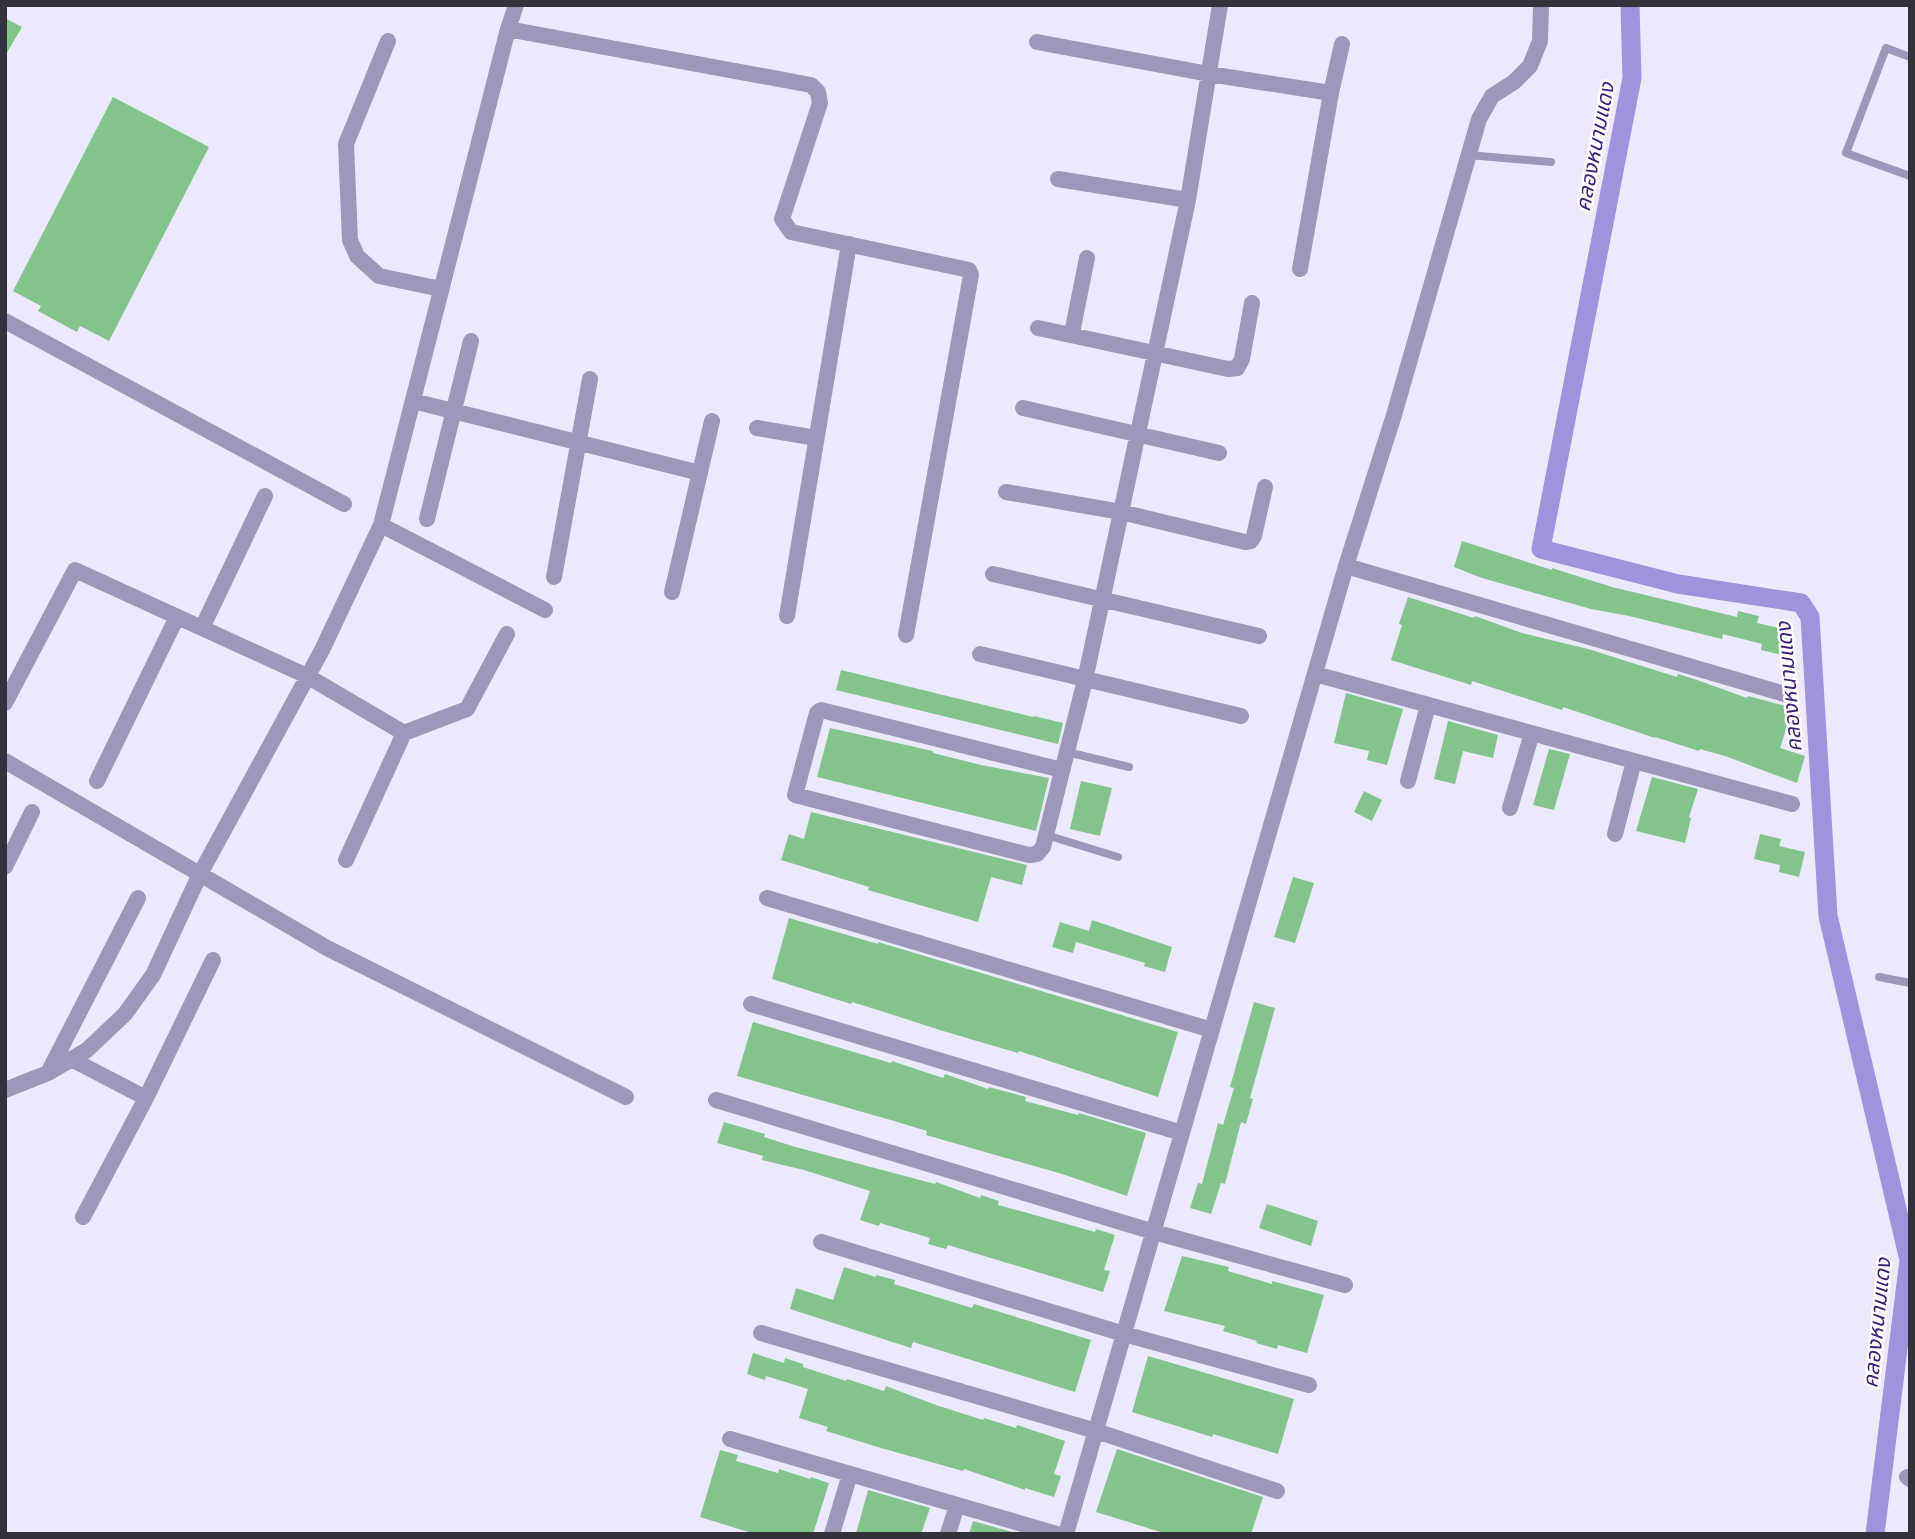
<svg xmlns="http://www.w3.org/2000/svg" width="1915" height="1539" viewBox="0 0 1915 1539" font-family="Lato,'Noto Sans Thai',sans-serif">
	<style>
		.lines { fill: none; stroke-linecap: round; stroke-linejoin: round }
		.canal { stroke: #9f93db; stroke-width: 19 }
		.building { fill: #83c48c }
		.lane { stroke: #9d98b9; stroke-width: 8 }
		.street { stroke: #9d98b9; stroke-width: 16 }
		.labels { text-anchor: middle; stroke-width: 5; stroke-linejoin: round; paint-order: stroke }
		.water-label { font-size: 21px; font-style: italic; fill: #3c2276; stroke: #fff }
	</style>
	<rect width="100%" height="100%" fill="#ece9ff"/>
	<g class="lines">
		<path class="canal" d="M1630 5 1632 78 1541 549 1678 584 1801 603 1810 617 1828 916 1909 1260 1875 1534"/>
	</g>
	<path class="building" d="M5 18 22 27 5 56Z
		M113 97 209 147 109 341 80 326 77 332 38 311 41 306 13 291Z
		M1462 541 1552 570V568L1612 587 1737 617 1738 611 1759 616 1757 623 1788 630 1782 655 1761 650 1762 644 1723 634 1722 639 1629 616 1591 609 1482 578 1454 567Z
		M1408 597 1474 618 1475 616 1522 633 1588 649 1677 677 1678 674 1700 681 1747 698 1748 696 1793 708 1780 748 1805 756 1797 783 1725 756 1700 749 1699 751 1655 737V738L1563 707 1562 710 1543 704 1472 681 1471 685 1391 660 1402 625 1399 624Z
		M841 670 1033 717 1034 716 1063 723 1058 744 836 690Z
		M1346 693 1403 709 1387 765 1367 760 1369 751 1334 743Z
		M1448 721 1498 735 1493 758 1463 751 1455 784 1434 779Z
		M830 728 933 751V753L981 765 1049 778 1036 831 817 777Z
		M1549 749 1570 754 1554 810 1533 805Z
		M1652 777 1698 789 1689 817 1691 818 1685 843 1636 831Z
		M1081 781 1112 788 1100 836 1070 829Z
		M1364 791 1382 800 1372 821 1354 812Z
		M811 812 1027 865 1022 885 991 877 978 922 868 890 869 887 781 860 789 834 804 839Z
		M1760 834 1781 839 1779 846 1805 852 1799 877 1779 872 1780 865 1754 859Z
		M1293 877 1314 883 1295 943 1274 937Z
		M789 918 878 944V942L1178 1032 1158 1097 1019 1051 1018 1053 943 1031 881 1011 852 1002 851 1004 772 979Z
		M1092 920 1172 947 1165 972 1144 966 1145 963 1076 942 1073 953 1052 947 1060 922 1089 931Z
		M1254 1002 1275 1008 1250 1098 1253 1099 1246 1124 1241 1122 1225 1184 1221 1183 1211 1214 1190 1208 1198 1183 1202 1184 1218 1123 1223 1125 1234 1088 1230 1087Z
		M753 1022 891 1063 892 1061 943 1078 945 1074 988 1089 989 1087 1026 1097 1025 1101 1078 1115 1079 1113 1146 1133 1127 1196 1062 1174 926 1135 927 1131 894 1121 737 1076Z
		M724 1122 765 1134 764 1137 792 1146 935 1184 936 1182 980 1198 981 1195 999 1201 998 1205 1024 1212 1095 1232 1096 1229 1115 1235 1104 1270 1110 1271 1103 1292 948 1245 946 1249 928 1244 930 1238 880 1223 879 1226 860 1220 870 1191 804 1170 762 1160 763 1156 717 1143Z
		M1267 1204 1318 1221 1311 1246 1259 1228Z
		M1182 1256 1229 1267 1228 1271 1272 1284V1281L1324 1295 1307 1353 1278 1345 1277 1349 1256 1343 1257 1341 1223 1331 1225 1326 1164 1311Z
		M844 1267 876 1277V1275L895 1280 894 1284 972 1308 974 1304 1091 1340 1075 1392 913 1342 911 1348 790 1309 796 1288 833 1300Z
		M753 1353 784 1363 785 1358 803 1364V1367L846 1381 847 1379 884 1391 886 1386 933 1404 983 1420 984 1418 1016 1428 1017 1425 1065 1441 1054 1474 1061 1476 1054 1497 1025 1488V1490L964 1469 963 1471 881 1448 826 1431 828 1427 799 1418 808 1389 766 1376 765 1380 747 1374Z
		M1148 1356 1294 1399 1278 1454 1213 1434 1212 1437 1132 1412Z
		M1117 1449 1263 1497 1251 1534H1167L1096 1512Z
		M720 1450 738 1455 736 1461 778 1473 779 1469 810 1479 811 1477 829 1483 813 1534H755L700 1517Z
		M868 1490 930 1508 921 1534H856Z
		M973 1521 1012 1532V1534H969Z"/>
	<g class="lines">
		<path class="lane" d="M1910 57 1886 48 1846 153 1910 176
			M1468 155 1551 162
			M1067 752 1129 767
			M1046 835 1118 857
			M1879 977 1910 983"/>
		<path class="street" d="M516 5 508 29 811 85 818 92 820 103 782 219 791 232 969 270 971 275 906 635
			M388 41 346 144 350 240 357 256 379 276 441 289
			M1037 42 1209 74 1331 93 1300 269
			M1331 93 1342 44
			M1058 179 1188 200
			M5 321 344 504
			M1038 328 1228 369 1237 368 1242 359 1252 303
			M1072 333 1087 258
			M413 401 700 473
			M1023 408 1219 453
			M757 428 816 438
			M1006 492 1121 512 1245 542 1251 541 1254 536 1265 487
			M427 519 471 341
			M381 525 545 610
			M1346 566 1788 695
			M993 574 1259 636
			M554 577 590 379
			M672 592 712 421
			M787 616 849 244
			M202 628 265 496
			M980 654 1241 716
			M1315 674 1792 804
			M5 703 75 570 307 676 404 733 467 709 507 634
			M5 761 327 948 626 1097
			M1062 770 821 710 817 713 795 795 1029 855 1037 854 1043 847 1085 680 1188 200 1220 5
			M97 781 177 617
			M1408 781 1428 705
			M1510 808 1532 733
			M1615 834 1634 761
			M346 860 404 733
			M5 867 32 812
			M767 898 1212 1030
			M751 1004 1182 1133
			M71 1059 146 1098
			M48 1073 138 898
			M5 1090 48 1073 87 1050 125 1014 153 975 200 874 322 650 381 525 508 29
			M716 1100 1154 1232 1345 1285
			M83 1217 146 1098 213 960
			M821 1242 1124 1334 1309 1385
			M761 1333 1096 1431 1277 1491
			M730 1439 1057 1534
			M1907 1477 1910 1479
			M832 1534 850 1474
			M948 1534 957 1505
			M1066 1534 1346 566 1394 415 1479 119 1492 96 1514 82 1530 66 1540 41 1541 5"/>
	</g>
	<g class="labels">
		<g class="water-label">
			<text transform="translate(1595 147) rotate(-79)" y="7">คลองหนามแดง</text>
			<text transform="translate(1789 687) rotate(-95)" y="7">คลองหนามแดง</text>
			<text transform="translate(1877 1323) rotate(-84)" y="7">คลองหนามแดง</text>
		</g>
	</g>
	<rect width="1915" height="1539" fill="none" stroke="#33323a" stroke-width="14"/>
</svg>
